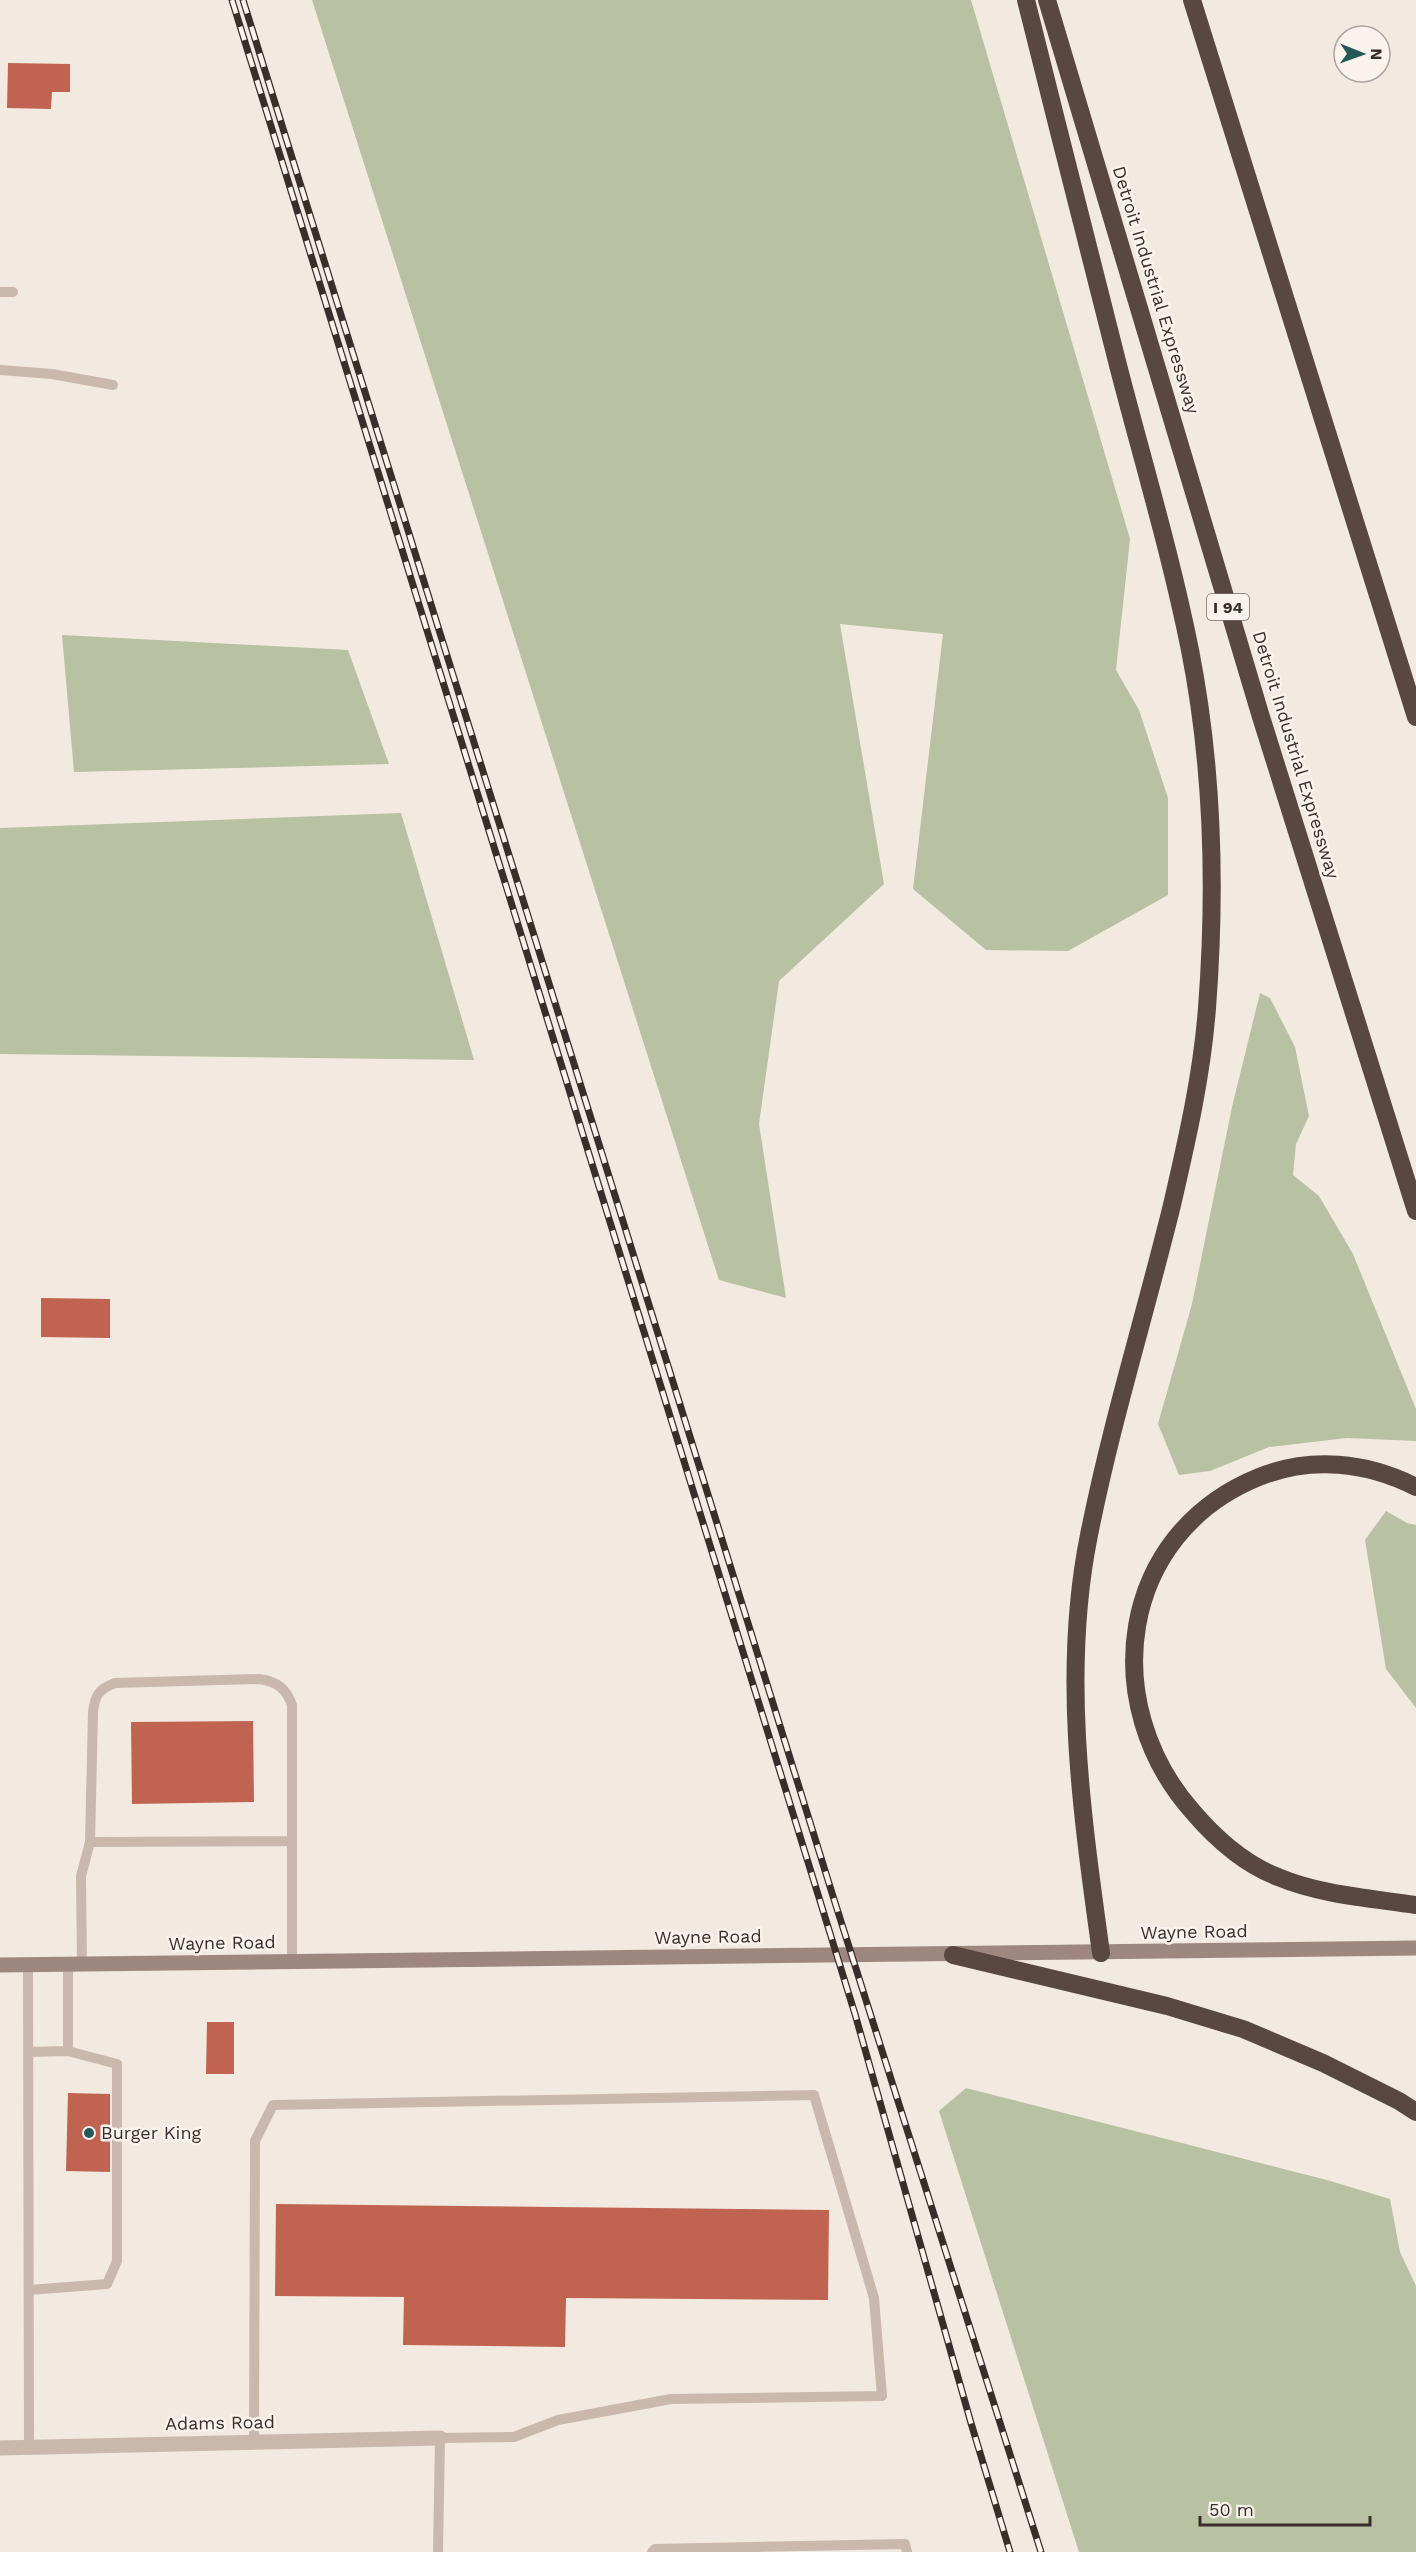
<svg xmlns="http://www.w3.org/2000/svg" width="1416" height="2552" viewBox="0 0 1416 2552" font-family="'Work Sans',sans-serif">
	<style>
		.green { fill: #b8c1a1 }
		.building { fill: #c06451 }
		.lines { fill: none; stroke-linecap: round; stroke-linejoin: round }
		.lane { stroke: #cab8ac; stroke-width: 10 }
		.street { stroke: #cab8ac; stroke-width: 15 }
		.secondary { stroke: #9e877e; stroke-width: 15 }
		.highway { stroke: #594842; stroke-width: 18 }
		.rail-casing { stroke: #392e2b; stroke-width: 7 }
		.rail { stroke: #faf3ed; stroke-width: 4.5; stroke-dasharray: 14; stroke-linecap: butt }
		.poi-dot { fill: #225958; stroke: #faf3ed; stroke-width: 2 }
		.labels { text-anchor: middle; stroke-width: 5; stroke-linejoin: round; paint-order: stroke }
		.shield { fill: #faf3ed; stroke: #736965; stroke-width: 1.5 }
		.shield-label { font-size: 16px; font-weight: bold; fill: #392e2b }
		.street-label { font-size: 18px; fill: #392e2b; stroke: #faf3ed }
		.poi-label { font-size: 18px; fill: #392e2b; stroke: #faf3ed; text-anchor: start }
	</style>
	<rect width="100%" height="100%" fill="#f2e9e0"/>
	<path class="green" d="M312 0H971L1130 539 1116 670 1139 710 1168 798V895L1068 951 986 950 913 889 943 634 840 624 884 884 779 981 759 1124 786 1298 719 1280Z
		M62 635 348 650 389 764 74 772Z
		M401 813 474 1060 0 1054V828Z
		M1260 993 1270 998 1295 1047 1309 1116 1296 1144 1293 1175 1319 1196 1353 1254 1416 1409V1441L1347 1438 1269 1447 1210 1471 1179 1475 1158 1424 1192 1304 1232 1107Z
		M1386 1511 1407 1523 1416 1525V1708L1386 1669 1365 1540Z
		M966 2088 1327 2180 1390 2199 1400 2252 1416 2286V2552H1079L939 2111Z"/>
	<path class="building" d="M8 63 70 64V92H52L51 109 7 108Z
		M41 1298 110 1299V1338L41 1337Z
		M253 1721 254 1802 132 1804 131 1722Z
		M207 2022H234V2074H206Z
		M68 2093 110 2094V2172L66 2171Z
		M276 2204 829 2210 828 2300 566 2298 565 2347 403 2345 404 2297 275 2296Z"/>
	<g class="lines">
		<path class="lane" d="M0 292H13
			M0 370 52 374 113 385
			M90 1842 292 1841V1962
			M82 1964 81 1876 90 1842 93 1712C95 1695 99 1689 115 1683L260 1679C277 1682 286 1688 292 1705V1841
			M28 1965 29 2447
			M68 2051V1964
			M28 2052 68 2051 117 2064V2261L107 2284 29 2290
			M254 2442 255 2141 273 2105 814 2095 874 2298 882 2396 671 2399 558 2420 514 2437 440 2438 438 2552
			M652 2552 655 2549 905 2544 907 2552"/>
		<path class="street" d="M0 2448 440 2438"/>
		<path class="secondary" d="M0 1965 1416 1948"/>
		<path class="highway" d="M1026 0C1057 123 1087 246 1119 369 1143 462 1171 555 1190 650 1213 767 1216 890 1207 1008 1202 1075 1187 1140 1172 1205 1145 1315 1111 1424 1089 1535 1061 1673 1082 1815 1101 1953
			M1047 0 1261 717 1416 1211
			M1192 0 1416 717
			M1416 1487C1367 1462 1311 1456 1259 1477 1118 1534 1097 1704 1193 1812 1217 1840 1244 1864 1278 1877 1321 1895 1370 1898 1416 1905
			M953 1955 1167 2006 1243 2029 1323 2063 1399 2101 1416 2112"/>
		<g class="rail-casing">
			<path id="rail" d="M232 0 855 2014 971 2423 1010 2552
				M243 0 832 1893 1041 2552"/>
		</g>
		<use href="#rail" class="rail"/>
	</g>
	<circle class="poi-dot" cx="89" cy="2133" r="6"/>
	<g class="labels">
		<rect class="shield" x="1207" y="594" width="42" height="26" rx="4.5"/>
		<g class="shield-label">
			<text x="1228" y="613">I 94</text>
		</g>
		<g class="street-label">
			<text transform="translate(1156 290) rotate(73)" y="6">Detroit Industrial Expressway</text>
			<text transform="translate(1296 755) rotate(73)" y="6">Detroit Industrial Expressway</text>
			<text transform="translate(1194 1932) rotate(-1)" y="6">Wayne Road</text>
			<text transform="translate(708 1937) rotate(-1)" y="6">Wayne Road</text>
			<text transform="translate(222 1943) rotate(-1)" y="6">Wayne Road</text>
			<text transform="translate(220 2423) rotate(-1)" y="6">Adams Road</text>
		</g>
		<g class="poi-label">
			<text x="101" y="2139">Burger King</text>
		</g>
	</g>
	<g transform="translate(1362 54) rotate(91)"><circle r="28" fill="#faf3ed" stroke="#ada49f" stroke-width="1.5"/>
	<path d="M0-4.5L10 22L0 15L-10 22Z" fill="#225958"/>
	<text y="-9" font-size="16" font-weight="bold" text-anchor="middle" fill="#392e2b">N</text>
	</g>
	<path d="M1200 2516v9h170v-9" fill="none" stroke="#392e2b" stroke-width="3"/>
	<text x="1209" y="2516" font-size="18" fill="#392e2b" stroke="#faf3ed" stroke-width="4.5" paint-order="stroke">50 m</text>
</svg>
